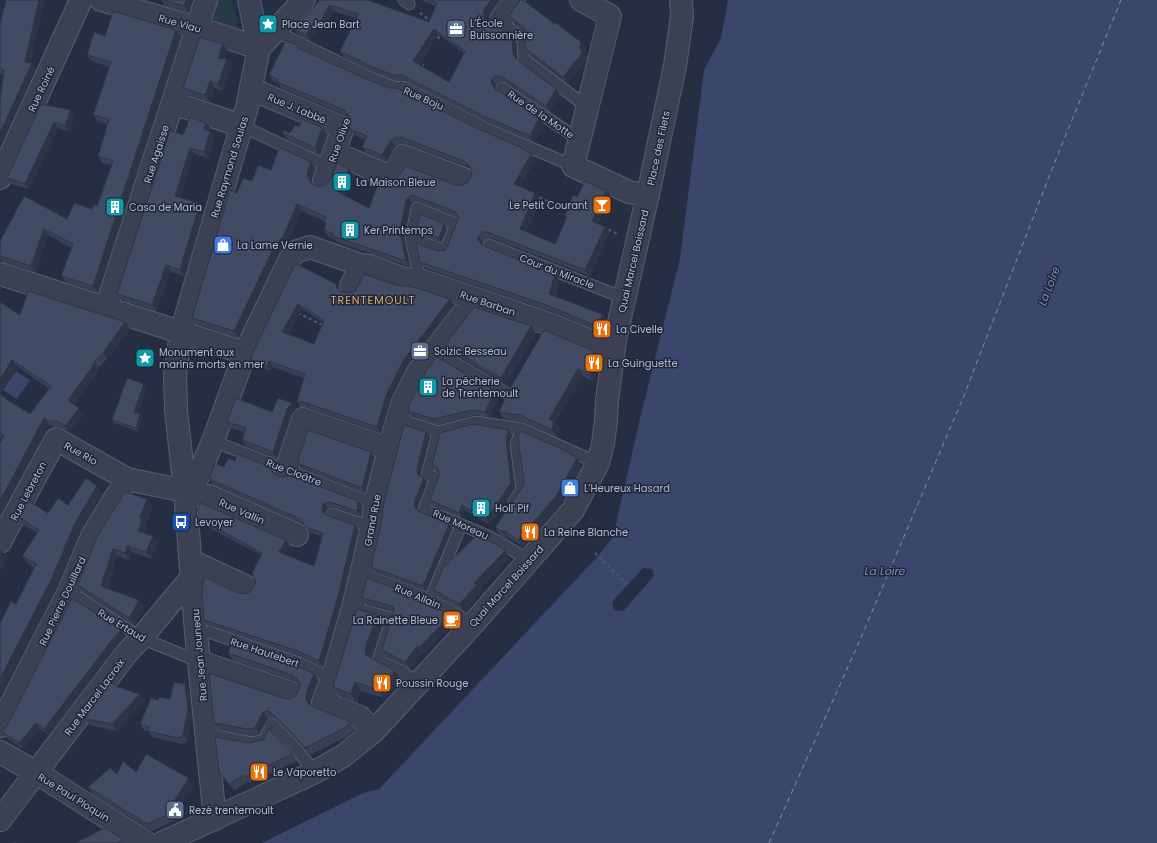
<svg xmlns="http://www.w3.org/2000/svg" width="1157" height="843" viewBox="0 0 1157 843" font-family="Poppins,sans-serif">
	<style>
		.green { fill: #283c45 }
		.water { fill: #3a466b }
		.pier { fill: #262e44 }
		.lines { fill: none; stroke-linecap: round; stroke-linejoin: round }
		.ferry { stroke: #7f8db4; stroke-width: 1; stroke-dasharray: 5 4; stroke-linecap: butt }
		.service-casing { stroke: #595e71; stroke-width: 13 }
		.minor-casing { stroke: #595e71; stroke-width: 24 }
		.path { stroke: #475961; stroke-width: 2.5; stroke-dasharray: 3 3; stroke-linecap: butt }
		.service { stroke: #3b4153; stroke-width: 11 }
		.minor { stroke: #3b4153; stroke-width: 22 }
		.wall { fill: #394056; fill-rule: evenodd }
		.shaded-wall { fill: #2e3446 }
		.building { fill: #424b64; stroke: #2e3446; fill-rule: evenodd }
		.labels { text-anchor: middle; stroke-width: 3; stroke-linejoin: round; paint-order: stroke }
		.street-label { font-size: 10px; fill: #b8bdcd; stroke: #1f2539 }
		.poi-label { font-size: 10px; fill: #b8bdcd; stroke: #1f2539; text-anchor: start }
		.water-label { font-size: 11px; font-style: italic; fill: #7f8db4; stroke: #1f2539 }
		.neighbourhood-label { font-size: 11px; letter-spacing: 1px; fill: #d9ad67; stroke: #1f2539 }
	</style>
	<rect width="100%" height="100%" fill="#262e44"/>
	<path class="green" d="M211 0H232L239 30 235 33 206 24Z"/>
	<path class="water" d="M728 0H1157V843H262L363 793 379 789 598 556 613 537 640 419 680 259 704 70 721 38Z
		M16 371 30 380 17 399 3 390Z"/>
	<path class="pier" d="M643 568 652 569 654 576 623 611 614 610 612 602Z"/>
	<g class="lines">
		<path class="ferry" d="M769 843 860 640 963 398 1054 164 1121 0"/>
		<g class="service-casing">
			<path id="service" d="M404 0 409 4
				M500 21 523 39 524 59 587 107
				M275 31 371 78 396 88 403 87 438 104 489 130 573 166
				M502 88 580 140
				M242 126 329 167
				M411 238 445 251 456 224 417 208 411 238 420 280
				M489 245 624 298
				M439 345 442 355 508 394
				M398 419 438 432 476 422 522 429 598 463
				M438 432 427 475 436 478 424 509 490 537 529 560
				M213 441 375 504
				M514 501 522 490 516 444 522 429
				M332 514 372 527
				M361 574C399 587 440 601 472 625
				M69 591 141 638 200 662
				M430 600 461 525
				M353 608 392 618 378 660 403 672 417 683
				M196 633 209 632 299 663 332 679
				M206 734 252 743 264 740 272 724 290 742 315 772"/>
		</g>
		<g class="minor-casing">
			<path id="minor" d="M101 0 197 28 259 48 304 0
				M581 0 610 16 573 166 629 192 648 196
				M500 21 514 0
				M251 89 343 128 324 180
				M173 103 242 126
				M335 153 391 177 395 173 403 156 464 179
				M0 178 81 0
				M361 265 369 266 404 279 420 280 549 324 613 350
				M0 274 245 353
				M106 308 206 0
				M286 470 303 419 389 449
				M185 485 196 481 213 441 245 353 290 259 295 252 310 247 361 265 351 286
				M0 542 56 439 127 479 209 496 297 535
				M191 561 247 587
				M200 662 292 693
				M0 726 69 591 92 536 127 479
				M373 732 360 717 323 702 332 679 353 608 372 527 375 504 389 449 402 404 418 372 474 299
				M0 752 37 773 147 843
				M215 819 196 633 185 491 176 410 175 375 181 333 247 107 259 48 249 0
				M0 820 126 654 141 638 192 577
				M162 843 315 772 343 756 373 732 472 625 573 510 598 463 603 444 606 420 607 400 615 340 650 185 675 66 682 16 681 0"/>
		</g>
		<path class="path" d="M420 13 432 22
			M438 39 440 33
			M417 64 424 65
			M534 195 570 211
			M603 227 618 234
			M298 313 324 326
			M595 553 627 584"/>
		<use href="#service" class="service"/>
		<use href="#minor" class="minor"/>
	</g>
	<path class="wall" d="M6 0H45L30 63H32L36 69 2 143H0V100L3 75 0 74V24Z
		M161 0H193L189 13 165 6Z
		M320 0 429 22 435 6 421 0H500L490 14 488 21 489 25 512 37 516 43 517 59 556 89 560 95 550 112 506 82H499L496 84 495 88 496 89 539 118 544 124 534 142 492 124 406 81H397L374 72 344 57 340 51 356 18 333 11 323 30 318 28 310 41 298 34 294 29ZM438 34 464 53 449 82 419 65Z
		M509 16 555 24 581 42 586 48 584 53 587 57 586 59 568 83 531 55 526 49 525 32 514 23Z
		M176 30 181 36 98 292 66 282 61 276 71 248 48 235 36 272 2 262 0 259V241L67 219 92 209 97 206 111 165 102 163 98 156 107 124 98 122 93 115 109 67 92 61 87 55 105 36Z
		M223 44 228 51 225 59H227L232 66 223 91 215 88 210 102 188 95 183 88Z
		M299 46 300 49 364 78 481 130 531 154 535 160 520 187 540 200 526 232 555 244 566 218 565 216 577 197 606 191 611 197 598 224 609 233 590 276 492 238H488L483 242 482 245 555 274 559 280 555 296 607 321 604 333 553 312 425 268 420 262 438 251 445 250 447 247 458 217 416 201 412 203 410 206 404 237 410 267 337 242 335 239 328 237 324 230 326 225 324 222V221L302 211 287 243 279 254 238 338 197 324 192 318 237 193 252 181 271 170 315 168 312 176V183L316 186H322L328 183 349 169 354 175 344 195 369 208 389 183 461 185 467 183 471 177 472 170 469 167 407 144H401L395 146 387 162 366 153 362 147 365 140 354 135 349 129 351 120 350 118 348 116 282 88 278 84 273 81 269 75Z
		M41 104 71 110 75 116 69 132 58 128 29 189 11 184 7 178Z
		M206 123 211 129 210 131 215 137 208 158 194 154 180 198 204 210 185 276 171 272 156 311 122 300 117 294 183 135Z
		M299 127 322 128 327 135 320 155 288 140 283 133H290Z
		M447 228 441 242 419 234 417 230Z
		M295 264 342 292 348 293 396 285 454 305 407 366 391 399 381 433 307 407H300L297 401 304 378 273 367 271 371 254 365 250 359ZM302 309 323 322 314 344 288 335Z
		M0 302 20 315 125 322 130 329 107 359 98 368 99 370 74 405 83 415 70 432 62 428 54 427 49 424 0 516V443L2 439 0 438ZM17 366 49 389 30 414 6 399 0 394Z
		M536 333 506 384 450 351 445 345Z
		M599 358 594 382 583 376 555 423 560 429 557 437 525 423 504 419 499 412Z
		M147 388 138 413 143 417 138 431 114 423 112 420Z
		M495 391 499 397 489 417 475 415 438 425 412 416 408 411Z
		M296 409 291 415 277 458 246 446 242 440 244 432 231 428 227 422 272 412Z
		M426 432 430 437 420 474 421 476 424 478 427 482 417 506 418 511 449 524 452 528 426 591 374 571 371 567Z
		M512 435 509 445 515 488 490 525 465 510 462 518 433 505 430 500 439 475V472L435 470 432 465Z
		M371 452 374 457 365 493 300 467 297 463Z
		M577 458 582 466 563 503 524 547 508 537V540L500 535 495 527Z
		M235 461 274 472 275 474 278 476 358 501 362 506 361 516 334 507 328 509 325 512 326 515 358 530 341 605 323 667 301 656 208 625 204 620 238 593 244 594 250 592 254 587 261 555 200 523 196 517 289 545 285 554 314 566 322 537 309 532 305 526 302 524 213 484 209 479Z
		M103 494 81 531 58 586 16 604 34 568 28 564 22 556 37 533 24 525 18 516 48 513 68 505Z
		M147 499 152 506 146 524 147 526 145 533 153 536 158 543 151 559 132 552 129 560 117 556 108 588 144 606 134 625 82 591 78 585Z
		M508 556V559L480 589 481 592 464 611 439 597 434 590Z
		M362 598 455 622 425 653 422 652 410 669 387 656 382 650 394 611 367 604Z
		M377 615 383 623 371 658 401 679 384 698 361 691 357 702 339 695 333 687Z
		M126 636 116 646 49 735 40 729 23 749 6 737 1 731Z
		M228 653 318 680 311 698V705L314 707 350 723 354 730 348 736 310 755 295 737 274 717 268 719 259 734 252 736 218 729 214 723 290 699 295 696 299 690 300 684 296 681 233 660Z
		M118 687 145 701 117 731 92 726 89 724 85 717Z
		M189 690 192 715 188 741 182 744 152 737 148 731 144 730 140 724 170 699Z
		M292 754 297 761 249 783 248 781 234 791 219 772Z
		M136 772 194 785 181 805 174 821 152 831 93 794 88 787Z
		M124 840 126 843H75Z"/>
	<path class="shaded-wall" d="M39 0H45L29 68 25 62Z
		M186 0H193L189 13 184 6Z
		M491 0H500L490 14 488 21 489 27 485 21 483 15 485 8Z
		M329 5 333 11 323 30 319 25Z
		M314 22 318 28 310 41 306 35Z
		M434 29 438 34 417 67 413 61Z
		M176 30 181 36 98 292 93 286Z
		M512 37 516 43 517 59 515 58 513 53Z
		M581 42 586 48 584 53 587 57 586 59 568 83 563 77 579 48Z
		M223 44 228 51 223 65 218 58Z
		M227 59 232 66 223 91 218 84Z
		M32 63 36 69 2 143 0 141V133Z
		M492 79 496 84 495 88 498 94 494 88 491 82Z
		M210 81 215 88 210 102 205 95Z
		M556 89 560 95 550 112 546 106Z
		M71 110 75 116 69 132 65 126Z
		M539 118 544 124 534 142 530 136Z
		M54 122 58 128 29 189 25 184Z
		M206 123 211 129 208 135 204 129Z
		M322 128 327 135 320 155 315 148Z
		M210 131 215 137 208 158 204 152Z
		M391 140 395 146 387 162 382 155Z
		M190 148 194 154 179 202 175 196Z
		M531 154 535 160 518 190 514 184Z
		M311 162 315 168 312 176V183L315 188 310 182 307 176 308 170Z
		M349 169 354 175 343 198 338 192Z
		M606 191 611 197 597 227 592 221Z
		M535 193 540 200 524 236 520 229Z
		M408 197 412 203 410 206 404 237 410 267 406 261 400 231 406 200Z
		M200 203 204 210 185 276 180 270Z
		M297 204 302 211 287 243 279 254 238 338 234 331 274 247Z
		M444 224 447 228 441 242 439 238Z
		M605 227 609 233 590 276 585 270Z
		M44 229 48 235 36 272 31 266Z
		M478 236 483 242 482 246 478 240Z
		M166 265 171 272 156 311 152 305Z
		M555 274 559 280 553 300 549 294Z
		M450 299 454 305 407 366 391 399 381 433 377 427 387 393 403 361Z
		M298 304 302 309 286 338 282 332Z
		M602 314 607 321 604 333 599 327Z
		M125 322 130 329 107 359 103 353Z
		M531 326 536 333 506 384 501 378Z
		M594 351 599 358 594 382 589 375Z
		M12 360 17 366 0 394V380Z
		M269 361 273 367 271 371 267 366Z
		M95 363 99 370 73 406 68 400Z
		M578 369 583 376 555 423 560 429 557 437 552 430 549 419Z
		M144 384 147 388 137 415 134 412Z
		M495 391 499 397 489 417 485 412Z
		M292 403 296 409 291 415 277 458 273 452 287 409Z
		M79 408 83 415 70 432 65 426Z
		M140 414 143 417 138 431 136 428Z
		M44 418 49 424 0 516V501Z
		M509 430 512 435 509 445 515 488 490 525 486 520 506 440Z
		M426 432 430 437 420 474 422 479 418 475 417 469Z
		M371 452 374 457 365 493 362 488Z
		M577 458 582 466 563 503 524 547 518 540Z
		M424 478 427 482 417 506 418 513 415 508 414 502Z
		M97 486 103 494 81 531 58 586 0 699V679L75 523Z
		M147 499 152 506 146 524 147 526 143 537 138 531 140 518Z
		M358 501 362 506 361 516 357 511Z
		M324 503 328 509 325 512V516L322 511V507Z
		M462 505 465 510 462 518 459 513Z
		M449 524 452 528 426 591 423 586Z
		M355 525 358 530 341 605 323 667 319 661Z
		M503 530 508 537V540L503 532Z
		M153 536 158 543 151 559 146 552Z
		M286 540 289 545 283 557 279 552Z
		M127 546 132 552 129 560 125 553Z
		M113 549 117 556 106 592 101 586Z
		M504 549 508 556V559L480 589 481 592 464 611 459 604 474 583Z
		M2 551 7 557 0 574V557Z
		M139 600 144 606 134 625 129 618Z
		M377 615 383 623 371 658 372 664 366 655 365 649Z
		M450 615 455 622 425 653 420 647Z
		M121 630 126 636 116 646 49 735 44 729 112 640Z
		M417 646 422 652 410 669 405 662Z
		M395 671 401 679 384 698 378 690Z
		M314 674 318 680 311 698V704L313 709 308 703 306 698 307 691Z
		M355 682 361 691 357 702 351 694Z
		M185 684 189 690 192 715 188 741 183 735Z
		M140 694 145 701 117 731 112 724Z
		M263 712 268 719 259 734 255 728Z
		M36 723 40 729 23 749 19 743Z
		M189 778 194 785 181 805 174 821 169 814 176 798Z"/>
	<path class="building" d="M6 0H39L25 62 32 63 0 133V100L4 70 0 69V24Z
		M164 0H186L184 6Z
		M320 0H368L429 22 437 3 430 0H491L485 8 483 15 485 21 489 25 495 28 499 27 512 37 513 53 515 58 556 89 546 106 501 76H495L492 79 491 82 494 88 539 118 530 136 488 118 402 75H393L370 66 340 51 358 14 329 5 319 25 314 22 306 35 294 29ZM434 29 465 51 449 82 413 61Z
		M520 0H523L555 24 556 23 581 42 579 48 582 51V53L563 77 526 49 525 29 509 16Z
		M113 11 176 30 93 286 61 276 73 244 44 229 31 266 0 256V248L1 246H0V241L24 196 67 219 74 203 92 209 93 205 97 206 113 161 98 156 109 119 93 115 111 62 87 55 94 32 105 36Z
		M200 37 223 44 218 58 227 59 218 84 210 81 205 95 183 88Z
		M286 40 299 46 298 48 364 78 389 88H397L481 130 522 148V149L531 154 514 184 535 193 520 229 555 244 567 217 565 216 573 195 577 197 585 181 606 191 592 221 605 227 585 270 487 232H483L478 236V240L482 245 555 274 549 294 602 314 599 327 549 306 420 262 416 243 438 251 445 250 447 247 459 217 457 214 454 211 412 195 408 197 406 200 400 231 406 261 333 236 334 234 324 230 326 223 324 222 326 217 297 204 283 237 274 247 234 331 192 318 230 190 237 193 243 178 252 181 258 165 271 170 279 147 311 162 308 170 307 176 310 182 316 186H322L328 183 331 178 337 163 349 169 338 192 369 208 379 181 389 183 395 180 402 172 405 166 456 185H461L467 183 471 177 472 170 469 165 464 161 403 138 397 137 391 140 382 155 362 147 367 136 349 129 351 120 348 114 344 110 277 82 278 80 269 75Z
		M41 104 71 110 65 126 54 122 25 184 7 178Z
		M190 117 206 123 204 129 210 131 204 152 190 148 175 196 200 203 180 270 166 265 152 305 117 294 170 131 183 135Z
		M302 119 322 128 315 148 283 133 284 130 290 133 295 125 299 127Z
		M420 214 444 224 439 238 417 230Z
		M295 264H297L336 284 337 288 342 292 348 293 355 291 358 286 364 274 396 285 414 287 450 299 403 361 387 393 377 427 303 402 297 401 305 374 269 361 267 366 250 359ZM298 304 324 320 314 344 282 332Z
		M28 291 125 322 103 353 93 363H95L68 400 79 408 65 426 57 421H49L44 418 0 501V443L4 436 0 434V394L6 399 30 414 51 386 12 360 0 380V302L20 315Z
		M474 307 531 326 501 378 445 345Z
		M544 330 594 351 589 375 578 369 549 419 554 422 552 430 520 415 499 412 509 390Z
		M437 357 495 391 485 412 471 410 434 419 408 411 410 403 425 373Z
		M127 378 144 384 134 412 140 414 136 428 112 420Z
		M236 398 272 412 278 398 292 403 287 409 273 452 242 440 246 428 227 422Z
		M473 424 509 430 506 440 511 483 486 520 462 505 459 513 430 500 439 475 438 469 432 465 440 433Z
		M404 425 426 432 417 469 418 475 424 478 414 502 415 508 418 511 449 524 423 586 371 567 381 525 384 502Z
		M308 430 371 452 362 488 297 463Z
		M521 431 560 448 577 458 557 495 518 540 503 530V532L495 527 523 486 524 482 518 437Z
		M237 454 270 467 273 473 278 476 284 477 290 475 358 501 357 511 330 502 324 503 322 507V511L326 515 355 525 337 600 319 661 298 651 204 620 202 593 204 577 238 593 244 594 250 592 254 587 256 581 252 573 262 553 196 517V512L201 503 286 540 279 552 314 566 323 533 305 527 303 522 298 518 209 479 215 463 224 467 228 458 235 461Z
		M86 478 97 486 75 523 52 578 0 679V623L11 601 16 604 36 564 22 556 39 530 18 516 27 500 48 513 58 498 68 505Z
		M125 492 147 499 140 518 142 519 138 531 153 536 146 552 127 546 125 553 113 549 101 586 139 600 129 618 78 585 98 535Z
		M478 534 504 549V552L474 583 477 585 459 604 434 590 443 568Z
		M0 549 2 551 0 557Z
		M367 578 411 595 450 615 420 647 417 646 405 662 382 650 394 610 393 607 389 605 362 598Z
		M72 598 121 630 112 640 44 729 36 723 19 743 1 731 7 726Z
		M357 609 377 615 365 649 366 655 395 671 378 690 355 682 351 694 333 687Z
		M232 642 292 663 314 674 307 691 306 698 308 703 314 707 348 721 350 723 343 729 305 748 290 731 269 711 263 712 255 728 247 729 214 723 209 673 283 698 290 699 295 696 299 690 300 684 297 679 292 675 228 653Z
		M110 682 118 687 140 694 112 724 87 719 85 717Z
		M174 682 185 684 188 709 183 735 178 738 148 731 149 727 140 724 151 698 158 700 159 697 170 699Z
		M269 729 292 754 245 777 244 775 229 784 219 772 215 737 249 743 264 739Z
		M146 754 189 778 176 798 169 814 147 824 88 787 110 768 117 774 123 761 136 772Z
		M105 828 124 840 118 843H75Z
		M15 841 17 843H11Z"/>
	<defs>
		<g id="sight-square" transform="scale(1)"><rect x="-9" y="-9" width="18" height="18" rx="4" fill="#0f9aa8" stroke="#1f2539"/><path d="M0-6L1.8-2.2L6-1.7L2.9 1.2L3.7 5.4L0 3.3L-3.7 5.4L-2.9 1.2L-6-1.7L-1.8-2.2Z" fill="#fff"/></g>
		<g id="office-square" transform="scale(1)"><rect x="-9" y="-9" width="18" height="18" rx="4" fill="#5c6f8a" stroke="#1f2539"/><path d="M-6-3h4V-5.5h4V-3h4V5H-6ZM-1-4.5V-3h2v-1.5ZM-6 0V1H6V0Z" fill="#fff"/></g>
		<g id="building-square" transform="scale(1)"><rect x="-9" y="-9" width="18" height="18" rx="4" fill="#0f9aa8" stroke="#1f2539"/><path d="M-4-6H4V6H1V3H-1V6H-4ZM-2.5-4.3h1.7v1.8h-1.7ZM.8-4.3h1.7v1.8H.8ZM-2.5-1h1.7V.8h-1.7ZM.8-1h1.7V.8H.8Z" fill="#fff"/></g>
		<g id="bar-square" transform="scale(1)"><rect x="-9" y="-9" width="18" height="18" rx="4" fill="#e8710a" stroke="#1f2539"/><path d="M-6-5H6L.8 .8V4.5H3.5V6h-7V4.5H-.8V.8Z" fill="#fff"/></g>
		<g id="shop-square" transform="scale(1)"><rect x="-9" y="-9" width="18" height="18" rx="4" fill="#3f7fe0" stroke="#1f2539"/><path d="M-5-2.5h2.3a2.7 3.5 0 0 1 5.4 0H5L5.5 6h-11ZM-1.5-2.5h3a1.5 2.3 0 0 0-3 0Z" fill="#fff"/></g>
		<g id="restaurant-square" transform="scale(1)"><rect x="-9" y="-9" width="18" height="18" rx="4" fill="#e8710a" stroke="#1f2539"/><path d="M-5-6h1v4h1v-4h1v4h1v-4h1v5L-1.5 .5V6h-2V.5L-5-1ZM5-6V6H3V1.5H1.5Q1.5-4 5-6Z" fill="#fff"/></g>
		<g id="bus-square" transform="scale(1)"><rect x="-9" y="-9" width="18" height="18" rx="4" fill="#1a4fb4" stroke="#1f2539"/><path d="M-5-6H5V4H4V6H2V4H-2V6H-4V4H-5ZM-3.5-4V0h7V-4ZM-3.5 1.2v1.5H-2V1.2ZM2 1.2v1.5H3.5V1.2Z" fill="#fff"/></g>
		<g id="cafe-square" transform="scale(1)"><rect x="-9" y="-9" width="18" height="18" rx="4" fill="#e8710a" stroke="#1f2539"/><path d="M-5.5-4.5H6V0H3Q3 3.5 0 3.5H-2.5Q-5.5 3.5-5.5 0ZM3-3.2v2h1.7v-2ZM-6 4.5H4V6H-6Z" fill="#fff"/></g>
		<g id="civic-square" transform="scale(1)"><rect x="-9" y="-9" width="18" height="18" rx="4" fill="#5c6f8a" stroke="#1f2539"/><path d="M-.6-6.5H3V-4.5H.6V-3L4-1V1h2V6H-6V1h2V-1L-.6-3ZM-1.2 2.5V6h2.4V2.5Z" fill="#fff"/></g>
	</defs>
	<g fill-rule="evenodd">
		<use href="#sight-square" x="268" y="24"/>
		<use href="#office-square" x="456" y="29"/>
		<use href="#building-square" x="342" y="182"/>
		<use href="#bar-square" x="602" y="205"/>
		<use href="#building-square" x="115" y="207"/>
		<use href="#building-square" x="350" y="230"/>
		<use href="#shop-square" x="223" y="245"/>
		<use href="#restaurant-square" x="602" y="329"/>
		<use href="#office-square" x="420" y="351"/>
		<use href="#sight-square" x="145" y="358"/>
		<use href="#restaurant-square" x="594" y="363"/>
		<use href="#building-square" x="428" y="387"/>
		<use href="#shop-square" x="570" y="488"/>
		<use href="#building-square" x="481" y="508"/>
		<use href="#bus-square" x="181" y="522"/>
		<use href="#restaurant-square" x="530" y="532"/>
		<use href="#cafe-square" x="452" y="620"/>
		<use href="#restaurant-square" x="382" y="683"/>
		<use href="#restaurant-square" x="259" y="772"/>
		<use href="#civic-square" x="175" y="810"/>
	</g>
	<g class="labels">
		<g class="street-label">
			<text transform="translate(180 23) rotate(16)" y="4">Rue Viau</text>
			<text transform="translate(41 89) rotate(-65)" y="4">Rue Roiné</text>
			<text transform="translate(424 98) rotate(24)" y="4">Rue Boju</text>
			<text transform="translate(297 108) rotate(23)" y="4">Rue J. Labbé</text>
			<text transform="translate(541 114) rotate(34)" y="4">Rue de la Motte</text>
			<text transform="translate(339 140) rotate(-70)" y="4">Rue Olive</text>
			<text transform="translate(658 148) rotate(-78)" y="4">Place des Filets</text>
			<text transform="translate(156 154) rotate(-72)" y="4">Rue Agaisse</text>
			<text transform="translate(229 167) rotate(-73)" y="4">Rue Raymond Soulas</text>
			<text transform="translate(633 261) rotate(-77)" y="4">Quai Marcel Boissard</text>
			<text transform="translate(557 271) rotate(21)" y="4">Cour du Miracle</text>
			<text transform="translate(488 303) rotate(19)" y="4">Rue Barban</text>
			<text transform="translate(81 453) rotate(29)" y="4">Rue Rio</text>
			<text transform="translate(294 472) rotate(21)" y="4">Rue Cloâtre</text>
			<text transform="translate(28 491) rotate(-62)" y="4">Rue Lebreton</text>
			<text transform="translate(242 511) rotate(24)" y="4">Rue Vallin</text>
			<text transform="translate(372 520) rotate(-79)" y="4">Grand Rue</text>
			<text transform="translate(461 524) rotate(24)" y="4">Rue Moreau</text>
			<text transform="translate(506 586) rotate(-48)" y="4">Quai Marcel Boissard</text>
			<text transform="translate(418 596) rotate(23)" y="4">Rue Allain</text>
			<text transform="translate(62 601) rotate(-65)" y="4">Rue Pierre Douillard</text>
			<text transform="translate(122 625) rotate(31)" y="4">Rue Ertaud</text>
			<text transform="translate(265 652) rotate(19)" y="4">Rue Hautebert</text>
			<text transform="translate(199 655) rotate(-95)" y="4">Rue Jean Jouneau</text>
			<text transform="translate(94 697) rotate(-53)" y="4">Rue Marcel Lacroix</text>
			<text transform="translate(74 797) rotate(32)" y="4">Rue Paul Ploquin</text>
		</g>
		<g class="poi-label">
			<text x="470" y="27">L’École<tspan x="470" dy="12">Buissonnière</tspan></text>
			<text x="282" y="28">Place Jean Bart</text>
			<text x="356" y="186">La Maison Bleue</text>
			<text x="588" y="209" text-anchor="end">Le Petit Courant</text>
			<text x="129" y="211">Casa de Maria</text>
			<text x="364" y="234">Ker Printemps</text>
			<text x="237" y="249">La Lame Vernie</text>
			<text x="616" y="333">La Civelle</text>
			<text x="434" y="355">Soizic Besseau</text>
			<text x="159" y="356">Monument aux<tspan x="159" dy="12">marins morts en mer</tspan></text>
			<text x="608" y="367">La Guinguette</text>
			<text x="442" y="385">La pêcherie<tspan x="442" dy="12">de Trentemoult</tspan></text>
			<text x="584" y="492">L’Heureux Hasard</text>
			<text x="495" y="512">Holl' Pif</text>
			<text x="195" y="526">Levoyer</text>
			<text x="544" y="536">La Reine Blanche</text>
			<text x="438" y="624" text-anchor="end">La Rainette Bleue</text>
			<text x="396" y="687">Poussin Rouge</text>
			<text x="273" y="776">Le Vaporetto</text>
			<text x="189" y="814">Rezé trentemoult</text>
		</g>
		<g class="water-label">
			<text transform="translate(1049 286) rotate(-69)" y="4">La Loire</text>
			<text x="885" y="575">La Loire</text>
		</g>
		<g class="neighbourhood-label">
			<text x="373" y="304">TRENTEMOULT</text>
		</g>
	</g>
</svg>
